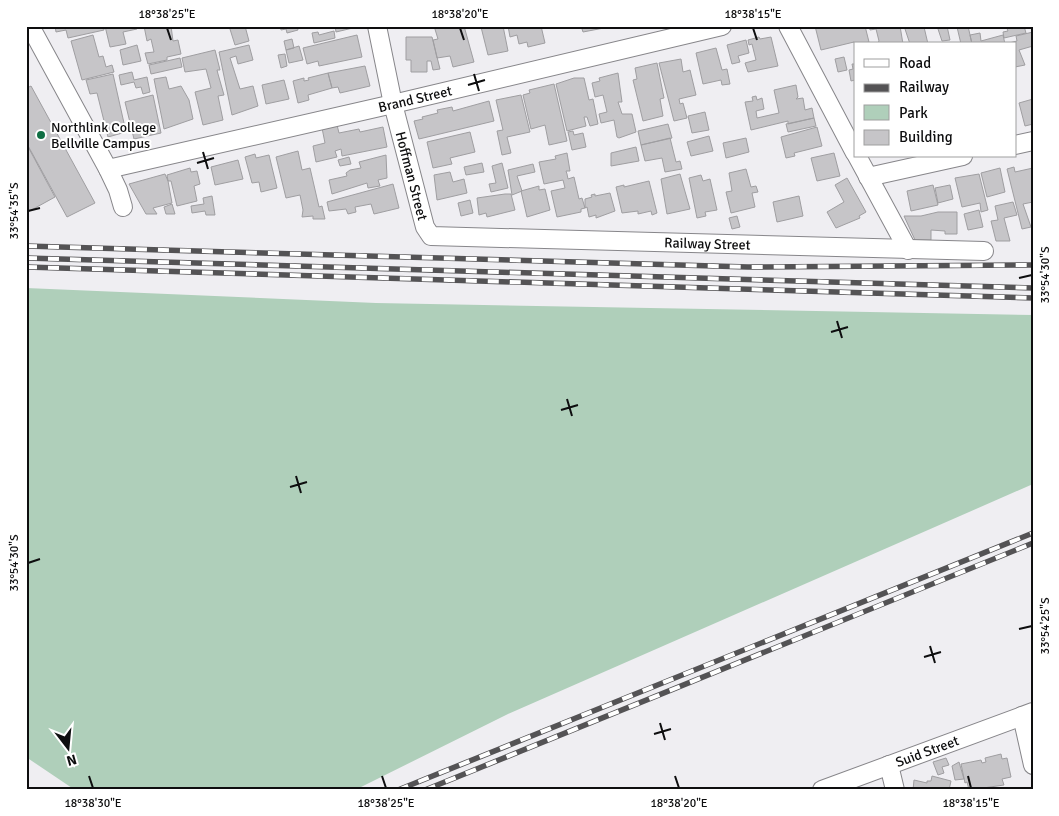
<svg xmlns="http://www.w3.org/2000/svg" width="1059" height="816" viewBox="0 0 1059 816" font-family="Signika,sans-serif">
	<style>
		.green { fill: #afcfba }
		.building { fill: #c6c5c8; stroke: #9f9ea1 }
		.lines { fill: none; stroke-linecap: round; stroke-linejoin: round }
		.minor-casing { stroke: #87868a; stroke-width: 20 }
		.minor { stroke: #fff; stroke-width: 18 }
		.rail-casing { stroke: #545355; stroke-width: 5.5 }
		.rail { stroke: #fff; stroke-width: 4; stroke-dasharray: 11; stroke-linecap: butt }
		.ticks { fill: none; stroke: #0e0e0f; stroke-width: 2 }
		.poi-dot { fill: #106f44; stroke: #fff; stroke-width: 2 }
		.labels { text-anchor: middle; stroke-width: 4; stroke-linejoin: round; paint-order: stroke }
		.street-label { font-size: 14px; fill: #0e0e0f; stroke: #fff }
		.poi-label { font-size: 14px; fill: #0e0e0f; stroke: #fff; text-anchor: start }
		.neatline { fill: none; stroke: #0e0e0f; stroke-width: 2 }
		.ticks-label { font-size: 12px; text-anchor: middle; fill: #0e0e0f }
	</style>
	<rect width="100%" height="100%" fill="#efeef2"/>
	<path class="green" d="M26 288 376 303 1033 315V484L508 714 355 790H75L26 757Z"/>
	<path class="building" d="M55 26H104V30L68 38 66 30 56 32Z
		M105 26H137V29L123 32 126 44 110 47Z
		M144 26H171L173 41 178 40 181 54 167 57V60L148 64 145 53 154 52 151 39 147 41Z
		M229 26H245L249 41 235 45Z
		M280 26H297L298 30 287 33 286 29 281 30Z
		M335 26H357V27L336 32Z
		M434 26H464L474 62 453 67 450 56 437 58 433 40 438 39Z
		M503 26 508 51 488 55 481 27Z
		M508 26H541L545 43 528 47 527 42 519 44 517 35 510 37Z
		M581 26H609V27L583 32Z
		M815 26H865L869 42 855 45 854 42 821 50Z
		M869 26H900L903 44H877L879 41 876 29 870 30Z
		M904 26H926L924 27 928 44H910Z
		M937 26H947L950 40 942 41Z
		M953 26H968L972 44H961L957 27Z
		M1006 26H1024L1026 33 1004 38 1003 32 1008 31Z
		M334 31 335 38 314 43 312 33 318 32 319 35Z
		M1033 32V46L1019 50 1025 65 1015 67V44L1009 43 1017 41 1016 36Z
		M980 33 981 41 1003 35 1005 44H972L970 35Z
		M93 35 99 57 103 56 106 67 112 65 114 72 82 80 71 41Z
		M357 35 362 57 319 66 318 61 307 64 303 48Z
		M406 37H432L440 69 433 70 431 61H427V72H411V60H406Z
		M759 37 760 39 771 37 778 66 748 72 745 63 756 60 752 44 749 45 748 40Z
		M292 39 294 48 286 50 284 41Z
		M746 40 749 53 738 56 740 62 732 64 727 45Z
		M137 45 141 61 123 65 120 50Z
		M249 45 253 60 238 64 236 56 230 58 240 89 253 86 258 106 232 115 219 52Z
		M299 46 303 60 289 63 286 50Z
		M716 48 722 70 727 69 730 84 722 85 721 80 703 84 696 53Z
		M215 50 220 70H217L218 74 224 95 218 96 223 120 203 125 195 92 211 88 206 69 185 72 182 58Z
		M285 54 287 66 281 68 278 55Z
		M844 57 847 70 838 72 835 59Z
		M180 58 182 67 151 74 149 65Z
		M681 59 683 72 690 70 696 95 679 99 680 104 683 103 687 118 674 121 659 63Z
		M657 63 664 98 660 99 663 116 643 121 633 80 637 79 635 68Z
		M852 64H855V80L851 81 849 70 853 69Z
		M365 66 370 86 340 93 338 87 332 88 328 73Z
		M132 72 134 80 147 77 150 92 143 94 141 87 136 88 134 82 121 85 119 75Z
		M328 73 332 88 308 95 309 100 298 103 293 81 304 78V81L309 80 308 78Z
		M618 73 622 102H618L622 114H632L636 132 619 138 617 137 614 120 601 123 599 114 607 112 603 95 595 97 592 83 600 81 599 78Z
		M113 74 126 132 108 137 97 93 90 94 86 80Z
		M166 77 169 89 181 86 189 100 193 119 164 129 154 79Z
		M574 78H584L589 100 593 99 598 124 590 126 587 117H584L586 126 567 131 556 84Z
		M284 80 289 99 266 104 262 85Z
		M26 83 29 87 31 86 95 203 67 217 26 142Z
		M554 84 567 141 549 145 545 125 531 129 523 95 530 93 529 90Z
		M796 85 798 97 796 99 803 98 805 110 812 108 814 118 788 124V121L751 130 745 102 753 101 752 97 756 96 757 100 762 98 764 109 756 111 757 118 779 113 774 90Z
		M153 95 161 133 134 139 125 102Z
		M521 95 530 132 507 137 511 153 502 155 497 131 503 130 496 100Z
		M1033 99V124L1025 126 1019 103Z
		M489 101 494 121 419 139 414 121 423 119 422 117 438 113 437 110 452 107 453 111Z
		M705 112 709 130 692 133 688 116Z
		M814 118 816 126 788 132 786 124Z
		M668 124 672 138 641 145 638 131Z
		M337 125 339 133 359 129 360 132 383 127 387 147 342 156 341 149 335 151 337 157 316 162 313 146 325 143 322 128Z
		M817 127 822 146 794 153 795 156 786 158 781 137Z
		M573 131 574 135 583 133 586 147 572 150 568 132Z
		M470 132 475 152 450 158 452 164 433 168 427 142Z
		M709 136 713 151 691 156 687 142Z
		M670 138 676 162 680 161 682 169 665 172 662 158 645 161 641 145Z
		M746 138 749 152 726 158 723 143Z
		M26 143 55 197 26 213Z
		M636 147 639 161 611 166V153Z
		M298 151 302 170 310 168 319 207 322 206 325 219H313V216L302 217 303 210 300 195 286 198 276 157Z
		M567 153 570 171H566L567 174 568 179 574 177 579 199 582 198 585 208 581 209V212L557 217 551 191 565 188 563 180 544 184 539 162 556 159 555 156Z
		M834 153 840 176 817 181 811 158Z
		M255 154 256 158 269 155 277 188 261 192 259 182 252 183 245 157Z
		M386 155 387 178 378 180 380 186 368 188 367 183 332 194 329 180 347 176 346 173 350 170 361 168 359 162Z
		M349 157 351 164 340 166 338 160Z
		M238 160 243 179 215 185 211 167Z
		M482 163 484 172 466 175 464 167Z
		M502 163 508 188 491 192 489 184 496 183 492 166Z
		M533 164 535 172 517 176 522 191 512 195 508 170Z
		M1014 167 1015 172 1033 168V202L1023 204 1031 227 1022 229 1007 169Z
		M190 168 191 172 197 171 200 184 194 186 197 201 177 206 171 181H168L167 175Z
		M1000 168 1005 192 987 197 981 173Z
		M746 169 751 187 756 186 758 192 752 193 755 207 731 213 726 192 732 191 729 173Z
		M450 172 453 182 464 179 467 193 437 200 434 175Z
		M165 174 168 181 172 203 153 208 157 214H146L129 184Z
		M680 174 690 209 667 214 661 179Z
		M979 174 988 210 981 212 980 203 962 207 955 178Z
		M701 175 703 181 710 179 717 210 705 212 706 216 697 218 689 178Z
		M847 178 866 212 859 216 860 218 836 228 827 212 844 202 835 185Z
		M649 181 657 213 652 215 651 211 638 214V211L622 213 616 187 624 185V187Z
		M393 184 399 208 374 214 371 204 355 207 356 212 348 214 346 209 329 211 327 202Z
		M933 185 938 205 911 211 907 191Z
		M950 185 953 199 938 203 935 188Z
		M539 186V190L545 189 550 210 527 217 521 191Z
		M610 193 615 211 596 218V215L589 217 587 207 585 208V199L592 197 591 195 595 194V196Z
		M505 194H511L515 210 487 217 486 213 479 215 477 198Z
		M212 196 215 215H206L205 211 192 213 191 206 204 204 203 198Z
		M799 196 803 216 777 222 773 202Z
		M470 200 473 213 461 216 458 203Z
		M1013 202 1017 215 1004 218 1010 241H996L991 221 998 220 995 206Z
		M172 204 175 214H166L164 207Z
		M979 210 983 227 968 230 964 214Z
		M938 212H957V234H945V231L931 230V240H915L904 216H921Z
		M737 216 740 227 732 229 729 218Z
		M1001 754 1002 759 1007 758 1011 777 1002 779 1004 785 969 790 967 782 965 783 961 764 981 760 982 763 986 762 985 758Z
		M946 758 949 765 942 767 944 773 938 775 933 762Z
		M959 762 964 779 955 780 952 766Z
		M932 776 951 781 949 790H913L914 780 927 783V781H931Z"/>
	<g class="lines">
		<g class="minor-casing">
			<g id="minor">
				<path d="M30 26 108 169 118 190 123 207"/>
				<path id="s1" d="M377 26 393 104 425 227 431 236 984 251"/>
				<path d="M788 26 855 153"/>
				<path d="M1015 145 1033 141"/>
				<path d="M857 156 908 250"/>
				<path id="s2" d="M108 169 393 104 722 26"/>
				<path d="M868 177 963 156"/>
				<path d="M1022 716 1033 765"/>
				<path d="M889 765 895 790"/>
				<path id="s3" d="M822 790 1033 712"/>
			</g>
		</g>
		<use href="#minor" class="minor"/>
		<g class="rail-casing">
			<path id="rail" d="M26 246 748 267 1033 265
				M26 258 1033 288
				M26 267 1033 298
				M398 790 1033 533
				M425 790 1033 543"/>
		</g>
		<use href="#rail" class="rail"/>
	</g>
	<path class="ticks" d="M167 28 171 40M460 28 464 40M753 28 757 40M474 74 479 91M468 85 485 80M203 152 208 169M197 163 214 158M28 211 40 208M1019 278 1032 275M837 321 842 338M831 332 848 327M567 399 572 416M561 410 578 405M296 476 301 493M290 487 307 482M28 563 40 559M1019 629 1032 626M930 646 935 663M924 657 941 652M660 723 665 740M654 734 671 729M89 776 93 788M382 776 386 788M675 776 679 788M968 776 971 788"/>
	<circle class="poi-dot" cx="41" cy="135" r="5"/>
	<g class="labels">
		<g class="street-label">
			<text dy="5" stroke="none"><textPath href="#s2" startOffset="315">Brand Street</textPath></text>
			<text dy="5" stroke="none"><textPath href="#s1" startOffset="154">Hoffman Street</textPath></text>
			<text dy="5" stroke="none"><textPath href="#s1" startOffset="494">Railway Street</textPath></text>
			<text dy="5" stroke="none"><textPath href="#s3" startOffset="112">Suid Street</textPath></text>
		</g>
		<g class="poi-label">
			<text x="51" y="132">Northlink College<tspan x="51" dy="16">Bellville Campus</tspan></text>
		</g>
	</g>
	<rect width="1059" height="816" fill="none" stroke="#ffffff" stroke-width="55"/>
	<rect x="854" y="42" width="162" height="115" fill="#ffffff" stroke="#9f9f9f"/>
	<rect x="864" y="59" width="25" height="8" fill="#ffffff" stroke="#9f9f9f"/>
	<text x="899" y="68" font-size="15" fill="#0e0e0f">Road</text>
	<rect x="864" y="84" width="25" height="8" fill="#545355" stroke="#9f9f9f"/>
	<text x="899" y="92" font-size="15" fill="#0e0e0f">Railway</text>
	<rect x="864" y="105" width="25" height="15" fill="#afcfba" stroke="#9f9f9f"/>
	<text x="899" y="118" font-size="15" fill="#0e0e0f">Park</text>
	<rect x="864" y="130" width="25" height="15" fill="#c6c5c8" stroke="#9f9f9f"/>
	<text x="899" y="142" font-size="15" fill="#0e0e0f">Building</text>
	<g transform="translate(68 748) rotate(164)" stroke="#ffffff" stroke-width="4" paint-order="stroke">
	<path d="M0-4L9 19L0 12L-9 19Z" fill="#0e0e0f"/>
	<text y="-8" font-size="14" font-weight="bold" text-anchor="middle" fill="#0e0e0f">N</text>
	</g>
	<rect x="28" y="28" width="1004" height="760" class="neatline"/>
	<g class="ticks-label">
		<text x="167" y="18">18°38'25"E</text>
		<text x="460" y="18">18°38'20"E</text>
		<text x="753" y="18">18°38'15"E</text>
		<text transform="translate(14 211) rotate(-90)" y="4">33°54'35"S</text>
		<text transform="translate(1045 275) rotate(-90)" y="4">33°54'30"S</text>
		<text transform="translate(14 563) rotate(-90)" y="4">33°54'30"S</text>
		<text transform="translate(1045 626) rotate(-90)" y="4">33°54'25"S</text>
		<text x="93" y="807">18°38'30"E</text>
		<text x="386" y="807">18°38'25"E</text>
		<text x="679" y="807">18°38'20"E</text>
		<text x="971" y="807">18°38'15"E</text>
	</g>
</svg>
